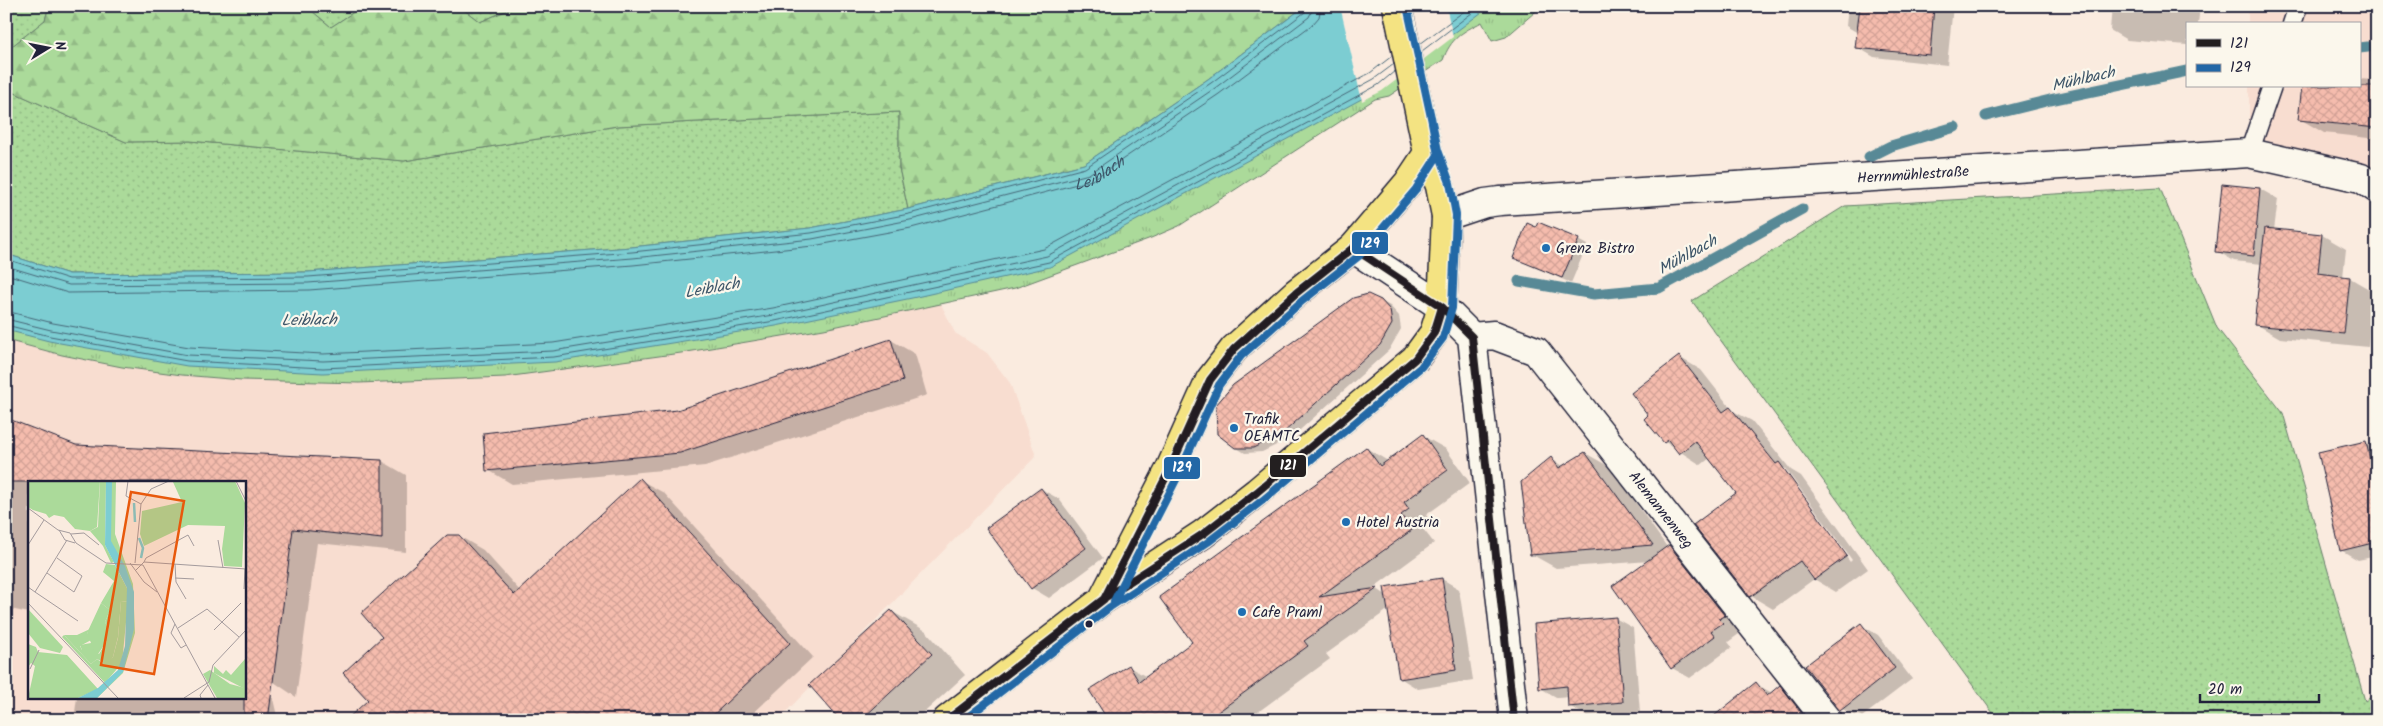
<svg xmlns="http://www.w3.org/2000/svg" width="2383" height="726" viewBox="0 0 2383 726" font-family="Kalam,sans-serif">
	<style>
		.built { fill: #f8ddd0; fill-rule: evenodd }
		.grass { fill: url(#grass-dots); stroke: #667e6a }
		.forest { fill: url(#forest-firs); stroke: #667e6a }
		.park { fill: url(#park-tufts); stroke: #667e6a }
		.water { fill: #7ccdd2; stroke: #588996 }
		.pier { fill: #faebdf }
		.shadow { fill: #0003; fill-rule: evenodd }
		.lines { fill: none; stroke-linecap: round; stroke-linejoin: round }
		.shore { stroke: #466677; stroke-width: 1 }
		.stream { stroke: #588996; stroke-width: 11 }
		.building { fill: url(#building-cross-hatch); stroke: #22223b }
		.lane-casing { stroke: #22223b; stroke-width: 21 }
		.street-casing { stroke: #22223b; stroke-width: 31 }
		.primary-casing { stroke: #22223b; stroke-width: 31 }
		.lane { stroke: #fbf7ec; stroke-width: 18 }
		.street { stroke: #fbf7ec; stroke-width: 28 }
		.primary { stroke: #f4e382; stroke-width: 28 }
		.bus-1-casing { stroke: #fbf7ec; stroke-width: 11 }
		.bus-2-casing { stroke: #fbf7ec; stroke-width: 11 }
		.bus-1 { stroke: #231f20; stroke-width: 8 }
		.bus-2 { stroke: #2267a6; stroke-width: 8 }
		.poi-dot { fill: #1f6fb2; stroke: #fbf7ec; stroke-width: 2 }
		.bus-dot { fill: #22223b; stroke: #fbf7ec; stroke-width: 2 }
		.labels { text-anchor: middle; stroke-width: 4.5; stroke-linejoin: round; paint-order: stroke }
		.street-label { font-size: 15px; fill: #22223b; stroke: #fbf7ec }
		.poi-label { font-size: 15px; fill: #22223b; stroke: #fbf7ec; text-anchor: start }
		.water-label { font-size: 16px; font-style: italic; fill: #3d5568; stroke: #fbf7ec }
		.inset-river { fill: none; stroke: #7ccdd2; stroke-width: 2.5 }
		.inset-road { fill: none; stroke: #a49b9d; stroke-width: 1 }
		.view { fill: #e8590c; fill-opacity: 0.15; stroke: #e8590c; stroke-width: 2.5 }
		.inset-edge { fill: none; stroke: #22223b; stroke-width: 2.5 }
		.line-badge { stroke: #fbf7ec; stroke-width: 2 }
		.badge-label { font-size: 14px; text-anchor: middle; font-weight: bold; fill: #fff }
	</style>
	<defs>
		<pattern id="grass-dots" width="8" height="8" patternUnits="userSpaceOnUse" patternTransform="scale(1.25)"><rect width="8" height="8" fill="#abda9a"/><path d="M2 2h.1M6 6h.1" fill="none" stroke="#93bb86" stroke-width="1.8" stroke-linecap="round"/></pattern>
		<pattern id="forest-firs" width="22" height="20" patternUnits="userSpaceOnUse" patternTransform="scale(1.25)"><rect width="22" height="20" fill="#abda9a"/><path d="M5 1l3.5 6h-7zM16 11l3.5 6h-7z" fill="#93bb86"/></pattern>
		<pattern id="park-tufts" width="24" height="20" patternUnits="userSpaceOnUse" patternTransform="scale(1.25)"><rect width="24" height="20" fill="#abda9a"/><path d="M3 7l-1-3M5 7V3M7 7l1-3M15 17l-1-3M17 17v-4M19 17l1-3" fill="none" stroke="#93bb86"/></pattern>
		<pattern id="building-cross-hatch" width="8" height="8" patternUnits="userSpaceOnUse" patternTransform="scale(1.25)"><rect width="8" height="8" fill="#f5bcad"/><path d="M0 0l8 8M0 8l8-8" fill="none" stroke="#d2a196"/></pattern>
	</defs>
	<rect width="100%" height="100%" fill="#faebdf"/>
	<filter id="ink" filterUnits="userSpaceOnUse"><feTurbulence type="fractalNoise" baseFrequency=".02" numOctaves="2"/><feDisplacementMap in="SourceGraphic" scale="10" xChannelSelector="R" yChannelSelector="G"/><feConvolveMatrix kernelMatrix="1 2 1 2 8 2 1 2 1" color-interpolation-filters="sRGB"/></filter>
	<g filter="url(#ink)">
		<path class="built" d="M2248 6H2377V189L2249 153V86H2359V24H2248Z
			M941 304 955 333 987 353 1010 383 1036 456 778 720H6V340L62 355 182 375 242 380 359 383 505 377 681 353 824 329ZM29 482H244V697H29Z"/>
		<path class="grass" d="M6 6H49L45 20 6 51Z
			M306 6H363L331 27Z
			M459 6H517L480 22Z
			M6 89 126 142 190 141 404 161 617 126 899 112V168L908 209 810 228 631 247 308 272 69 274 6 254Z
			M2160 188 2217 328 2283 413 2365 701 2377 693V720H1998L1692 301 1845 206Z"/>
		<path class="forest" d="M49 6H306L331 27 363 6H459L480 22 517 6H1305L1208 79 1084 164 908 209 899 168V112L617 126 404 161 190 141 126 142 6 89V51L45 20Z"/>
		<path class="park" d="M1374 6H1542L1506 37 1492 41 1482 22C1462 32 1451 38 1443 60L1389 96 1375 99 1179 226 1151 238 1015 288 824 329 681 353 505 377 359 383 242 380 182 375 122 367 62 355 6 340V276L72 302 959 238Z"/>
		<path class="water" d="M1305 6H1490L1380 89 1050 267 912 298 776 326 555 362 323 373 187 366 49 341 6 330V254L69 274 308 272 631 247 810 228 908 209 1084 164 1208 79Z"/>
		<path class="pier" d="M1340 6H1446L1453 37 1382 91 1362 101Z"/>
		<path class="shadow" d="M1848 6H1953L1947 65 1874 57 1857 47 1858 33 1846 26Z
			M2112 6H2200L2198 24H2187V45L2127 40 2110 30Z
			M2377 22V139L2324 133 2300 119 2359 86V79L2373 80Z
			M2223 185 2260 189 2278 199 2274 230 2322 235 2346 249 2343 277 2350 278 2374 292 2368 347 2280 338 2256 324 2262 264 2234 261 2217 251Z
			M1578 240 1587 245 1571 283 1514 258Z
			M1380 301 1390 306 1399 316 1401 329 1389 350 1291 438 1262 452 1245 453 1235 447Z
			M891 340 915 354 927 395 705 466 512 484 488 470 677 411Z
			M1679 357 1701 370 1733 411 1752 421 1791 470 1801 476 1868 569 1836 592 1814 579 1773 609 1751 596 1738 493 1710 458 1701 465 1665 442ZM1782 468H1785L1852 560 1850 562Z
			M6 420 76 446 382 461 406 475V552L317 543 296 697 268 678 278 720H74L77 697H244V482H29V613L6 608Z
			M1423 436 1446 449 1470 483 1426 515 1431 523 1423 529 1434 543 1369 591 1377 589 1386 595 1442 579 1459 589 1473 680 1418 689 1400 678 1389 609 1326 654 1330 659 1247 720H1110L1129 667 1147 677 1194 643 1366 448 1388 461Z
			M2366 442 2377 449V556L2358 560 2341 550Z
			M1585 453 1610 467 1667 547 1687 556 1741 626 1736 630 1739 634 1728 642 1732 647 1690 678 1672 668 1649 561 1556 568 1531 554 1551 459 1564 467Z
			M640 480 664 493 813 657 746 720H348L370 700 384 637 459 536 483 550 520 591Z
			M1041 489 1059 499 1103 558 1049 598 1032 588Z
			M891 611 926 631 965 675 916 720H842Z
			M1615 618 1633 628 1640 712 1587 716 1569 706V697L1558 698 1540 688Z
			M1861 625 1878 635 1912 679 1862 717 1857 714 1855 716 1837 706Z
			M1756 684 1772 693 1780 687 1798 697 1815 720H1711Z"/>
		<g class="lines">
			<g class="shore">
				<path d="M1420 44 1471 6"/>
				<path d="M1422 51 1481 6"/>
				<path d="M6 259 69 279 308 277 632 252 811 233 909 214 1085 168 1211 83 1305 12 1307 6"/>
				<path d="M6 266 69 285 308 283 633 258 812 239 910 220 1089 174 1215 88 1309 17 1314 6"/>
				<path id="s1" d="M6 274 68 293 309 290 633 265 813 246 911 228 1092 180 1219 94 1313 24 1319 17 1321 6"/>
				<path d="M6 311 53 323 189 347 323 354 553 343 773 308 1044 249 1370 73 1392 56"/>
				<path d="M6 319 51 330 188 355 323 361 553 351 774 315 1047 256 1374 79 1394 64"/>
				<path d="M6 325 50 336 187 361 323 368 554 357 775 321 1049 262 1378 85 1395 71"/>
			</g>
			<path class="stream" d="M2359 48 2368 47
				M1986 116 2050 100 2187 71
				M1869 157 1891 146 1955 127
				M1519 281 1594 294 1659 288 1802 209"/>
		</g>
		<path class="building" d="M1860 6H1934L1930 55 1855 48Z
			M2302 86H2377V128L2298 120Z
			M2222 184 2260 188 2254 256 2215 252Z
			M1538 222 1579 239 1562 278 1513 258 1527 223 1536 227Z
			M2265 228 2322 234 2318 273 2350 277 2344 334 2254 325Z
			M1368 294 1381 300 1390 310 1392 324 1380 345 1282 434 1253 448H1235L1217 434 1216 405 1233 385 1353 298Z
			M891 339 903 381 680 453 486 471 483 433 677 410Z
			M1679 356 1723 412 1730 407 1776 464 1779 462 1847 556 1814 580 1800 561 1750 597 1693 525 1736 493 1695 441 1679 454 1668 440 1664 443 1644 419 1648 415 1631 393Z
			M6 418 76 445 382 460V539L293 529 268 720H244V482H6Z
			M1423 434 1448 470 1404 502 1409 509 1401 515 1412 530 1319 597 1378 588 1304 641 1308 646 1207 720H1108L1089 690 1129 665 1139 682 1192 642 1159 597 1366 447 1380 466Z
			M2366 441 2370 460 2377 459V542L2340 551 2318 452Z
			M1585 452 1653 545 1530 555 1521 482 1551 457 1559 468Z
			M640 478 790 643 708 720H346L368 700 343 673 382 637 361 613 447 535H459L514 595Z
			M1041 488 1086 548 1031 589 986 528Z
			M1669 545 1725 616 1719 619 1723 623 1711 631 1715 636 1671 669 1612 586Z
			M1442 578 1456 670 1399 679 1384 587Z
			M891 610 932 654 861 720H840L809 685Z
			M1616 617 1623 702 1568 707 1567 686 1539 689 1534 624Z
			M1861 623 1895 668 1840 711 1805 666Z
			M1756 682 1767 696 1780 685 1807 720H1709Z"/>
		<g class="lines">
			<g class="lane-casing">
				<path id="lane" d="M2292 24 2298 6
					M2249 153 2272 86"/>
			</g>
			<g class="street-casing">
				<g id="street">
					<path id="s2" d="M1446 216 1485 203 1500 201 2249 153 2361 178 2377 189"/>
					<path d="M1353 248 1442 307 1472 337 1514 720"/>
					<path id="s3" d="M1472 337 1494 335 1536 351 1827 720"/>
				</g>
			</g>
			<g class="primary-casing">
				<path id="primary" d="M1104 597 1169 471 1210 380 1234 349 1296 293 1353 248 1408 183 1428 153
					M947 720 1104 599 1203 534 1257 492 1415 359 1434 333 1442 307 1446 216 1440 186 1428 153 1397 6"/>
			</g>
			<use href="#lane" class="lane"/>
			<use href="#street" class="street"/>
			<use href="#primary" class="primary"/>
			<g class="bus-1-casing">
				<path id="bus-1" d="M1106 597 1203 534 1257 492 1415 359 1434 333 1442 307
					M947 720 1104 599 1169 471 1210 380 1234 349 1296 293 1353 248 1442 307 1472 337 1514 720"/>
			</g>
			<g class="bus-2-casing">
				<path id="bus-2" d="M1114 601 1178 476 1219 385 1241 356 1302 301 1360 255 1416 189 1438 155 1431 117
					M964 720 1110 607 1208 542 1263 500 1421 367 1443 338 1452 308 1456 215 1450 183 1438 150 1407 6"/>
			</g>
			<use href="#bus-1" class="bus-1"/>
			<use href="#bus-2" class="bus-2"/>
		</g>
	</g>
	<g class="poi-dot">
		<circle cx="1546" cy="248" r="5"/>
		<circle cx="1234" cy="428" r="5"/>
		<circle cx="1346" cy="522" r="5"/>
		<circle cx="1242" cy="612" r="5"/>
	</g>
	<circle class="bus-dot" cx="1089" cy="624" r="4.5"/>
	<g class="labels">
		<g class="street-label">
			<text dy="5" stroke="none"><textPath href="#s2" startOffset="470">Herrnmühlestraße</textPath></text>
			<text dy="5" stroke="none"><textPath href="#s3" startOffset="269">Alemannenweg</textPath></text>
		</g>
		<g class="poi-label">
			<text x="1556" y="253">Grenz Bistro</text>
			<text x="1244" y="424">Trafik<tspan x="1244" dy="17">OEAMTC</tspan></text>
			<text x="1356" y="527">Hotel Austria</text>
			<text x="1252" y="617">Cafe Praml</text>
		</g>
		<g class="water-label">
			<text transform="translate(2083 78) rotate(-13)" y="6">Mühlbach</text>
			<text dy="6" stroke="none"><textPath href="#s1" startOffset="1108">Leiblach</textPath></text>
			<text transform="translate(1687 254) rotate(-29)" y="6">Mühlbach</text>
			<text transform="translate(712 287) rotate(-10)" y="6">Leiblach</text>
			<text transform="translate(309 319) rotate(-1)" y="6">Leiblach</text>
		</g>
	</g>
	<g transform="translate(28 481)">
		<rect width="218" height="218" fill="#faebdf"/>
		<path d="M72 0H78L77 64 86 81 83 82 75 65 62 50 70 46ZM207 0 217 22 214 86 196 85 194 68 197 45 160 44 116 65 112 53 114 30 154 21 145 1ZM93 120 100 121 94 182 77 202 34 156 36 154 63 183 69 178 77 184 85 176 90 157ZM73 122 82 129 77 141 81 149 79 160 70 173 54 169 52 164 63 162 59 152ZM217 178V208L186 192V185L195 193 198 189 203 194Z" fill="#abda9a"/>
		<path d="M0 0H72L69 46 62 50 47 48 36 36 26 34 21 37 18 33 5 29 0 26ZM78 83 87 84 99 107 100 121 93 120 90 156 85 176 76 189 74 188 75 181 69 178 63 183 36 154H49L62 148 59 152 65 158 52 165 54 169 61 166 71 173 79 160 76 153 81 149 77 141 82 129 73 122 86 100 75 91ZM0 163 8 166 10 171 39 174 70 208 50 217H0L7 185 3 182 0 186ZM182 189 202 203 217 207V217H189L175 193Z" fill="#abda9a"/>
		<path d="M80 0H88L87 53 105 103 107 152 95 192 69 217H58L78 205 96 182 98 171 101 109 81 67ZM181 191 217 214V217H191L179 195Z" fill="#abda9a"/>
		<path d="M0 128 35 166 32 172 12 167 0 152Z" fill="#abda9a"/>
		<path d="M78 0H84L83 60 97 85 106 111V148L95 191 69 217H50L70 207 90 189 97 165 99 107 77 64Z" fill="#7ccdd2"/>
		<path class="inset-river" d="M106 22 107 41M111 57 115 67 113 77"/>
		<path class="inset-road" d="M100 0 98 15 113 23M208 0 218 20M0 27 30 49 42 52 48 62 78 82 115 84 187 217M31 49 37 59 47 62M43 53 56 52 71 64M190 59 195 87M0 64 16 39M116 81 118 77 160 54 166 65M102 82 116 101 129 111M107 82 113 23 123 8 141 0M147 83 148 101 158 118M108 89 116 81 218 88M19 92 46 111 54 95 29 77M147 97 166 98M0 106 7 111 39 59M216 108 217 88M7 111 50 140M0 122 90 217M147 143 143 152 153 167 158 164M150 147 179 128 211 156M186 149 213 122M2 188 11 169M156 217 181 201 185 184 218 149M173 217 172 214 180 204"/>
		<path class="view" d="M103 11 156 20 126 193 73 184Z"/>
		<rect width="218" height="218" class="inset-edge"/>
	</g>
	<g class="line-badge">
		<rect x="1351" y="231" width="38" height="24" rx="5" fill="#2267a6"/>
		<rect x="1269" y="454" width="38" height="24" rx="5" fill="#231f20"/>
		<rect x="1163" y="456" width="38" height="24" rx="5" fill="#2267a6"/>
	</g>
	<g class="badge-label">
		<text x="1370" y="248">129</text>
		<text x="1288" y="470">121</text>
		<text x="1182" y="472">129</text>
	</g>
	<rect width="2383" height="726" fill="none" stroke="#fbf7ec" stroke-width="25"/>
	<rect x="12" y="12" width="2358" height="701" fill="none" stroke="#22223b" stroke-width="2" filter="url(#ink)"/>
	<rect x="2186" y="22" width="175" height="65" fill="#fbf7ec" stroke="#a4a2a5"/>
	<rect x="2196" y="39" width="25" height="8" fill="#231f20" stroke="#a4a2a5"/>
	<text x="2230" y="48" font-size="15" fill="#22223b">121</text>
	<rect x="2196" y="64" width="25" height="8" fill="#2267a6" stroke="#a4a2a5"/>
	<text x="2230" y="72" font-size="15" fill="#22223b">129</text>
	<g transform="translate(48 48) rotate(80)" stroke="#fbf7ec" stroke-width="4" paint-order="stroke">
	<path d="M0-4L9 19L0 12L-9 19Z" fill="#22223b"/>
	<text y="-8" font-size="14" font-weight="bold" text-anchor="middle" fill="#22223b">N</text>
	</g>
	<path d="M2200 694v8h119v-8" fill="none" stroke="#22223b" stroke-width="2.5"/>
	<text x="2208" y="694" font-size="15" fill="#22223b" stroke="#fbf7ec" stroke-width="4" paint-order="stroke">20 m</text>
</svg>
